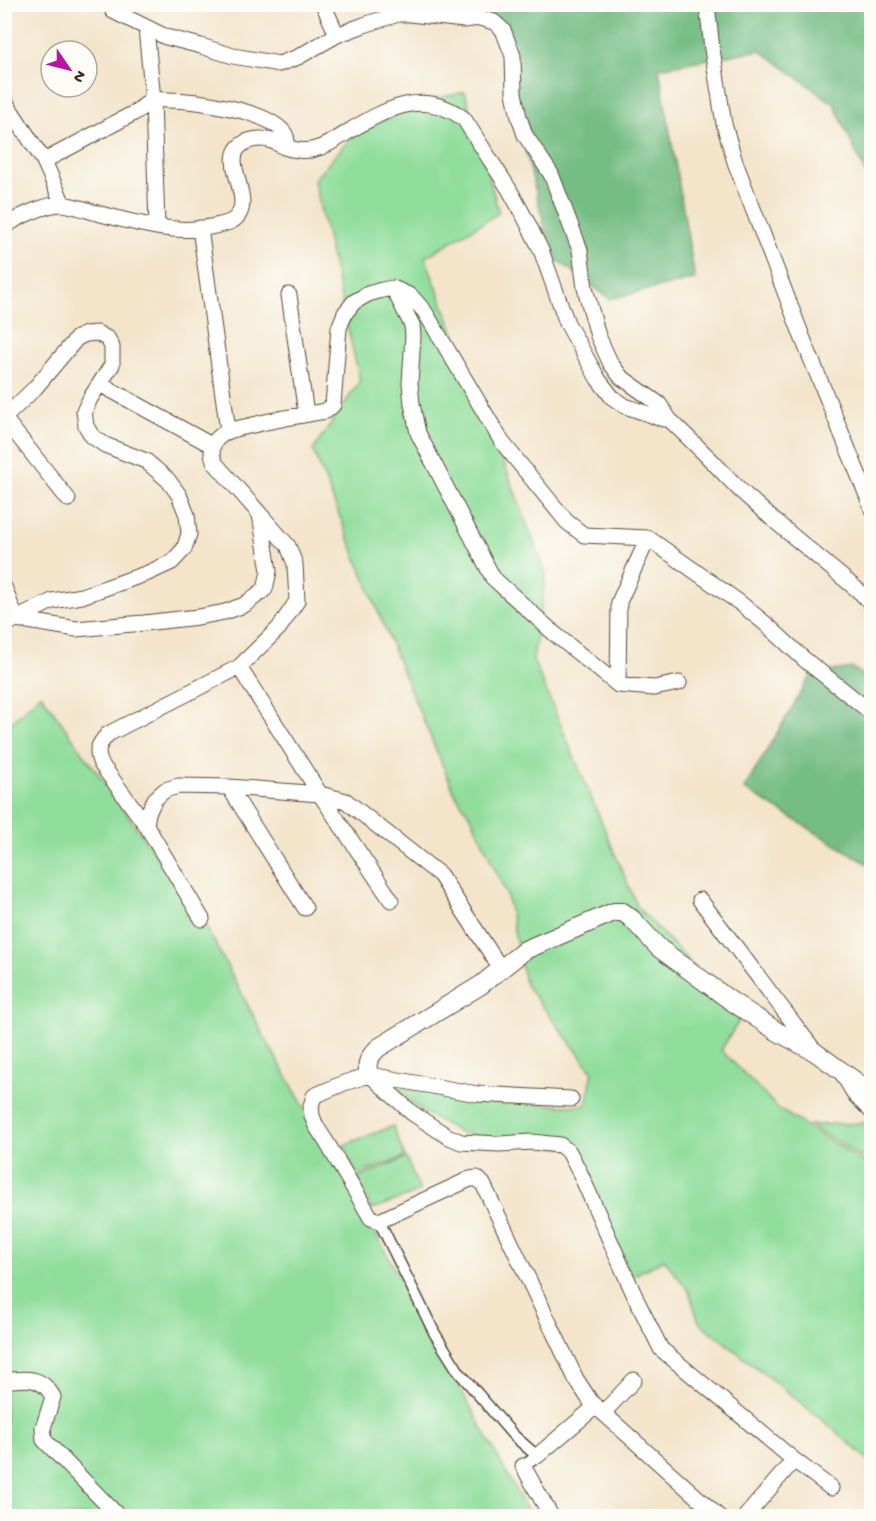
<svg xmlns="http://www.w3.org/2000/svg" width="876" height="1521" viewBox="0 0 876 1521" font-family="'Gochi Hand',sans-serif">
	<style>
		.green { fill: #91de9c; stroke: #66845d; stroke-width: 1.5 }
		.forest { fill: #74bd84; stroke: #587451; stroke-width: 1.5 }
		.lines { fill: none; stroke-linecap: round; stroke-linejoin: round }
		.pedestrian-casing { stroke: #574638; stroke-width: 13 }
		.minor-casing { stroke: #574638; stroke-width: 17 }
		.tertiary-casing { stroke: #574638; stroke-width: 20 }
		.pedestrian { stroke: #fff; stroke-width: 10 }
		.minor { stroke: #fff; stroke-width: 15 }
		.tertiary { stroke: #fff; stroke-width: 18 }
	</style>
	<rect width="100%" height="100%" fill="#fdfcf7"/>
	<filter id="ink" filterUnits="userSpaceOnUse"><feTurbulence type="fractalNoise" baseFrequency=".0167" numOctaves="2"/><feDisplacementMap in="SourceGraphic" scale="12" xChannelSelector="R" yChannelSelector="G"/><feConvolveMatrix kernelMatrix="1 2 1 2 8 2 1 2 1" color-interpolation-filters="sRGB"/></filter>
	<filter id="wash" filterUnits="userSpaceOnUse"><feTurbulence type="fractalNoise" baseFrequency=".008" numOctaves="4" result="noise"/><feDisplacementMap in="SourceGraphic" scale="24" xChannelSelector="R" yChannelSelector="G"/><feGaussianBlur stdDeviation="1.35" result="paint"/><feColorMatrix in="noise" values="0 0 0 0 0 0 0 0 0 0 0 0 0 0 0 0 0 1.4 0 .05"/><feComposite in="paint" operator="in"/></filter>
	<g filter="url(#wash)">
		<rect width="100%" height="100%" fill="#f3e4ca"/>
		<path class="green" d="M465 92 499 213 425 257 546 574 533 660 638 908 742 1016 721 1050 780 1110 871 1166V1462L825 1422 699 1322 689 1291 664 1259 631 1277 573 1149 460 1133 423 1112 395 1088 564 1106 586 1105 593 1072 525 984 507 896 472 818 455 794 398 661 313 450 360 381 314 180 353 135 411 104Z
			M41 694 202 919 265 1038 373 1229 530 1516H5L4 729Z
			M871 1123V1156H860L810 1125Z
			M393 1126 405 1157 356 1175 344 1145Z
			M406 1158 420 1191 371 1210 358 1178Z"/>
		<path class="forest" d="M489 5H871V186L834 104 760 50 659 68 695 279 610 299 552 256Z
			M852 668 871 680V866L744 789 812 674Z"/>
	</g>
	<g filter="url(#ink)">
		<g class="lines">
			<g class="pedestrian-casing">
				<path id="pedestrian" d="M379 1221 435 1334 459 1372 513 1435 537 1456 523 1466"/>
			</g>
			<g class="minor-casing">
				<path id="minor" d="M109 4 113 11 166 37 201 46 233 56 279 64 298 57 337 35 364 25 398 14H410L464 20 480 18 494 22 503 30 513 56 514 93 519 117 525 135 551 174 580 250 585 288 598 336 611 364 621 377 659 404 669 419
					M323 4 337 35
					M707 4 712 49 724 124 735 162 803 339 872 508
					M146 28 153 100 157 226
					M4 100 44 161 63 204
					M44 161C74 145 104 129 134 113 140 110 147 102 153 100 157 99 164 100 167 100 195 100 269 110 285 134 288 139 287 143 285 147
					M4 228C15 217 47 204 62 204 72 205 84 209 93 212 130 221 168 234 205 228 214 226 224 225 232 221 258 204 223 166 238 148 246 139 261 137 272 141 276 142 280 145 284 147 292 150 307 152 315 149 328 146 340 137 351 130 389 107 425 89 464 119L509 189 525 218 541 250 567 323 598 379 612 397 625 406 663 419H669L708 457 741 491 776 522 860 592 872 604
					M200 228 228 431
					M393 288 412 325 413 336 410 383 412 404 418 433 493 578 556 635 618 685 654 688 679 683
					M289 295 306 414
					M100 384 213 446
					M4 415 5 417 35 388 77 338 86 334 97 333 108 339 112 347V365L91 397 84 411 86 426 92 436 105 445 146 461 168 480 179 495 187 515 189 534 184 549 172 562 148 573 82 596 52 601 16 619 76 629 144 623 198 617 225 612 244 605 265 589 269 571 260 514
					M4 418 68 499
					M4 587 16 619 4 626
					M239 667 320 794 391 900
					M618 685 619 602 648 538
					M229 787 305 908
					M146 825 148 813 155 799 165 790 178 786 229 787 320 794 346 801 440 875 501 969
					M700 900 813 1049
					M202 919 146 825 101 764C95 750 98 745 108 734L239 667 279 628 297 601 295 564 288 546 215 463C211 454 210 445 218 438 227 429 241 428 253 425 277 419 301 415 326 411L333 405 339 328 345 313 354 302 368 294 382 290 393 288 411 296 425 312 502 442 567 522 584 535 648 538 740 603 767 625 805 660 872 713
					M842 1073 855 1095 872 1112
					M370 1075 412 1113 447 1136 461 1142 499 1144 532 1142 550 1144 560 1145 569 1152 580 1173 637 1301 661 1349 794 1460 831 1488
					M571 1099 477 1094 370 1075 344 1083 314 1096 311 1106 312 1116 316 1126 327 1143 371 1218 379 1221 470 1179 477 1178 483 1184 576 1379 591 1402 718 1516
					M4 1381C26 1378 42 1376 53 1397L43 1428 44 1440 118 1516
					M603 1413 634 1380
					M537 1456 596 1406
					M523 1466 551 1516
					M746 1516 794 1460"/>
			</g>
			<g class="tertiary-casing">
				<path id="tertiary" d="M370 1075C364 1064 370 1056 378 1048L481 985 525 950 614 912H623L632 919 659 948 731 1001 778 1032 815 1052 872 1093"/>
			</g>
			<use href="#pedestrian" class="pedestrian"/>
			<use href="#minor" class="minor"/>
			<use href="#tertiary" class="tertiary"/>
		</g>
	</g>
	<rect width="876" height="1521" fill="none" stroke="#fdfcf7" stroke-width="24"/>
	<g transform="translate(69 69) rotate(125)"><circle r="28" fill="#fdfcf7" stroke="#afa8a0" stroke-width="1.5"/>
	<path d="M0-4.5L10 22L0 15L-10 22Z" fill="#b5179e"/>
	<text y="-9" font-size="16" font-weight="bold" text-anchor="middle" fill="#3b2a1e">N</text>
	</g>
</svg>
